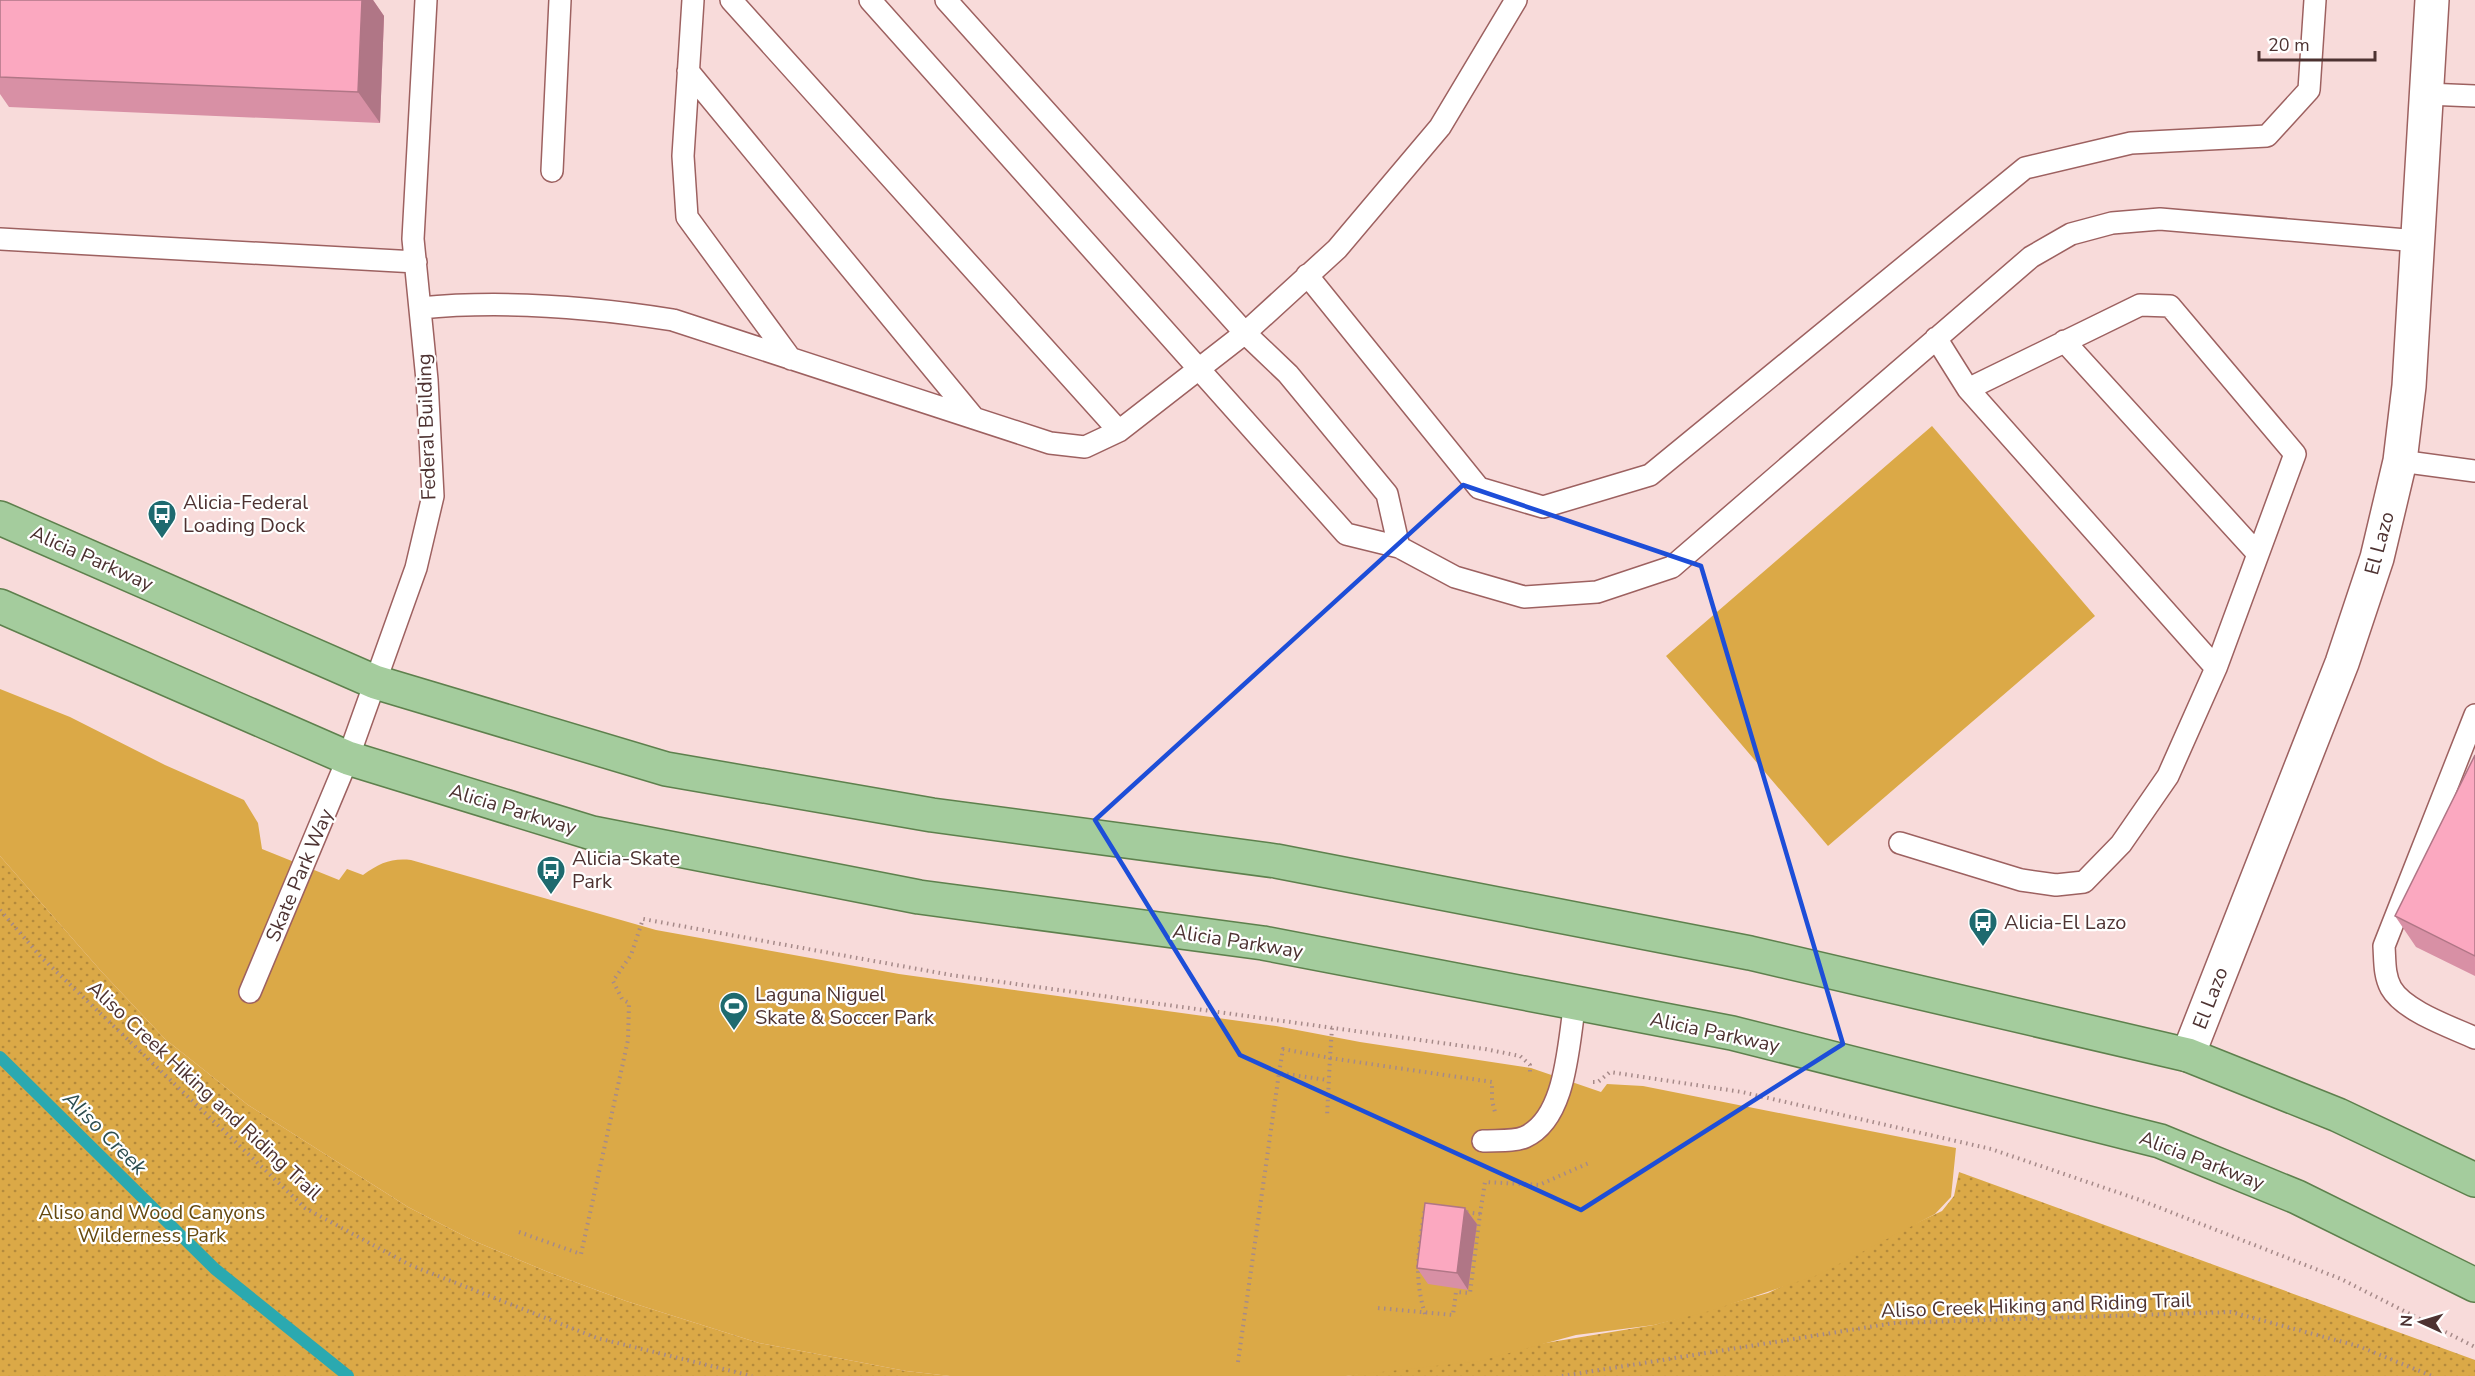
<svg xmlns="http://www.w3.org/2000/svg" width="2475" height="1376" viewBox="0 0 2475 1376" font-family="'Nunito Sans',sans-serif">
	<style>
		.park { fill: url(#park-dots) }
		.pitch { fill: #dba947 }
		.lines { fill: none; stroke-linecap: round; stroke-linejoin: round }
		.stream { stroke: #2ba9b0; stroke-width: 12 }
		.service-casing { stroke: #9d6160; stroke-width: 24 }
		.tertiary-casing { stroke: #9d6160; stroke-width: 36 }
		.primary-casing { stroke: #5e804d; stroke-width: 36 }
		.path { stroke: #a68a89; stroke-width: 4; stroke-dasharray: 1.5 4.5; stroke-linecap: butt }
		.service { stroke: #fff; stroke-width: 21 }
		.tertiary { stroke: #fff; stroke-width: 33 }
		.primary { stroke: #a4cc9d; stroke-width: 33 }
		.wall { fill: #d890a5 }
		.shaded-wall { fill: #b07686 }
		.building { fill: #fba8c0; stroke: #b07686; stroke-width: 1.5 }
		.marked { fill: none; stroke: #1d4ed8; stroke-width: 4.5; stroke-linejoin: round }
		.labels { text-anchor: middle; stroke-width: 4.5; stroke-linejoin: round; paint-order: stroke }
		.street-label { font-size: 20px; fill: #4d3231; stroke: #fff }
		.poi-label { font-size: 20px; fill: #4d3231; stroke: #fff; text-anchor: start }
		.park-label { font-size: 20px; fill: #654910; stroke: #fff }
		.water-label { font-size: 21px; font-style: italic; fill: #2d4f51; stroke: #fff }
	</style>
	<defs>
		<pattern id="park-dots" width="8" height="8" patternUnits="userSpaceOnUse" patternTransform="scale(1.5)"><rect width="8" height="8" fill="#dba947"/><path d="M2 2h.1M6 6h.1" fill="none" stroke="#b48a3c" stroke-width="1.8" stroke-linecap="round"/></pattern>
	</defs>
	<rect width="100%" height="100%" fill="#f8dbda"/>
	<path class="park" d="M0 856 101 971 165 1039 248 1105 408 1207 474 1241 548 1272 626 1301 759 1343 906 1371 950 1376H0Z
		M1959 1172 2475 1360V1376H1346L1654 1325 1768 1293 1942 1211 1954 1196Z"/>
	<path class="pitch" d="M1932 426 2095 616 1828 846 1666 656Z
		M0 689 70 717 165 765 244 800 258 823 262 849 339 880 347 869 363 875C380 863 391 858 411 860L656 930 899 974 1276 1026 1360 1042 1531 1068 1601 1092 1607 1084 1643 1086 1956 1148 1951 1197 1935 1214 1818 1275 1710 1311 1654 1325 1576 1335 1480 1361 1346 1376H950L906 1371 759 1343 626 1301 548 1272 474 1241 408 1207 248 1105 165 1039 101 971 0 856Z"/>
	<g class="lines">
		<path class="stream" d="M0 1057 215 1269 348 1376"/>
		<g class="service-casing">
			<path id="service" d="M693 0 683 156 687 217 791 359
				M731 0 1119 431
				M870 0 1346 534 1399 547 1455 577 1524 597 1597 592 1672 567 2031 257 2071 234 2112 223 2160 219 2418 241
				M946 0 1245 333 1288 374 1387 494 1399 547
				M688 71 974 418
				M2426 94 2475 96
				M552 171 560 0
				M0 239 416 262
				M1307 275 1479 488 1543 507 1650 475 2025 168 2131 143 2267 136 2309 90 2315 0
				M420 308C503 300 591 307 673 320L1050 443 1085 447 1119 431 1245 333 1337 249 1440 127 1516 0
				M1936 338 1968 389 2216 668
				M2064 341 2258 554
				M2400 461 2475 471
				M2475 715 2384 946C2385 961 2384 975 2391 988 2404 1011 2451 1027 2475 1038
				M1900 843 2021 880 2056 885 2084 882 2121 844 2168 776 2216 668 2295 454 2170 306 2140 305 1968 389
				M250 992 348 758 416 568 433 496 427 380 413 239 426 0
				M1483 1141C1495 1140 1514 1142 1525 1137 1567 1118 1568 1043 1575 1003"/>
		</g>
		<g class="tertiary-casing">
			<path id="tertiary" d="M2188 1055 2342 663 2377 558 2400 461 2409 386 2432 0"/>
		</g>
		<g class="primary-casing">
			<path id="primary" d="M0 518 375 682 666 769 932 815 1276 861 1750 953 2188 1055 2338 1115 2475 1180
				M0 606 348 758 592 833 919 897 1263 943 1732 1033 2160 1141 2297 1197 2475 1285"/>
		</g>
		<path class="path" d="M0 910 41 957 305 1208 410 1265 597 1338 752 1376
			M1332 1028 1330 1058 1492 1082V1101L1495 1112
			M1279 1073 1283 1049 1330 1058 1327 1117
			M1593 1082H1598L1610 1072 1742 1092 1991 1149 2140 1200 2341 1279 2475 1347
			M1480 1214 1485 1182 1539 1185 1591 1162
			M519 1232 581 1254 628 1040 629 1003 622 999 613 981 631 955 643 919 951 975 1485 1049 1520 1056 1530 1065V1074
			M1378 1308 1453 1315 1456 1292 1470 1293 1480 1214 1464 1212
			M1425 1314C1413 1275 1419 1247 1425 1208H1430
			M1238 1362 1279 1073 1327 1080
			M1562 1376 1894 1323 2231 1312 2358 1346 2432 1376"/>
		<use href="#service" class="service"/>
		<use href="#tertiary" class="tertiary"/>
		<use href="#primary" class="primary"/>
	</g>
	<path class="wall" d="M0 0H373L384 16 380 123 9 107 0 94Z
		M2475 755V976L2416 947 2395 916Z
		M1465 1208 1477 1224 1468 1290 1428 1284 1417 1268Z"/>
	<path class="shaded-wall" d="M362 0H373L384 16 380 123 358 92Z
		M1465 1208 1477 1224 1468 1290 1457 1273Z"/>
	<path class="building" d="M0 0H362L358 92 0 77Z
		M2475 755V956L2395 916Z
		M1425 1203 1465 1208 1457 1273 1417 1268Z"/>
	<path class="marked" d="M1463 485 1701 566 1843 1044 1581 1210 1240 1055 1095 820Z"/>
	<defs>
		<g id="bus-pin" transform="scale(1.5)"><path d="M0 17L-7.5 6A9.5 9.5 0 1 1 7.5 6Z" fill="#1e6a6f" stroke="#fff"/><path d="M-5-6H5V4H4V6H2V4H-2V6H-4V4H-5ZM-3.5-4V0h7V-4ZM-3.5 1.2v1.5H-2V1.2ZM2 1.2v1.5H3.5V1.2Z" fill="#fff"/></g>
		<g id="stadium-pin" transform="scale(1.5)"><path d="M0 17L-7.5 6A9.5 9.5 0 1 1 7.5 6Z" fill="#1e6a6f" stroke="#fff"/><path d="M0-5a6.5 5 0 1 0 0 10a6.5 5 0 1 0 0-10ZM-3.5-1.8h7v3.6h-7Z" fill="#fff"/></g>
	</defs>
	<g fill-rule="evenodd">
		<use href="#bus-pin" x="162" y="514"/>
		<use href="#bus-pin" x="551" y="870"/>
		<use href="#bus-pin" x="1983" y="922"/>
		<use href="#stadium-pin" x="734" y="1006"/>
	</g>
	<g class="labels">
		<g class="street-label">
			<text transform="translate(426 427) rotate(-92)" y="7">Federal Building</text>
			<text transform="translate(2379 543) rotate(-75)" y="7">El Lazo</text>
			<text transform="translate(92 558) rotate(24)" y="7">Alicia Parkway</text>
			<text transform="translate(513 809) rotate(17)" y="7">Alicia Parkway</text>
			<text transform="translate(299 875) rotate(-67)" y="7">Skate Park Way</text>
			<text transform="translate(1238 941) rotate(9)" y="7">Alicia Parkway</text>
			<text transform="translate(2210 998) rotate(-69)" y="7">El Lazo</text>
			<text transform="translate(1715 1032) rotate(12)" y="7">Alicia Parkway</text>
			<text transform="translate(205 1090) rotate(43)" y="7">Aliso Creek Hiking and Riding Trail</text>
			<text transform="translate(2202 1160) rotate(21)" y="7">Alicia Parkway</text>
			<text transform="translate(2036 1305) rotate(-2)" y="7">Aliso Creek Hiking and Riding Trail</text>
		</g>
		<g class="poi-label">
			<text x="183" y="509">Alicia-Federal<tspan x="183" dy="23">Loading Dock</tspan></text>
			<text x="572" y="865">Alicia-Skate<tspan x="572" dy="23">Park</tspan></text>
			<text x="2004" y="929">Alicia-El Lazo</text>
			<text x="755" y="1001">Laguna Niguel<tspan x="755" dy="23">Skate &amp; Soccer Park</tspan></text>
		</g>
		<g class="park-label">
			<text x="152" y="1219">Aliso and Wood Canyons<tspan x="152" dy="23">Wilderness Park</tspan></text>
		</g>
		<g class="water-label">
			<text transform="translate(105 1133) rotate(45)" y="7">Aliso Creek</text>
		</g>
	</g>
	<g transform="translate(2421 1322) rotate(274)" stroke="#ffffff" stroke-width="4.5" paint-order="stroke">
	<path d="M0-4.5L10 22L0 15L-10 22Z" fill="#4d3231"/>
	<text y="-9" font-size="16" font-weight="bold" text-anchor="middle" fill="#4d3231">N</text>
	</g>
	<path d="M2259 51v9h116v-9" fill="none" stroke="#4d3231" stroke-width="3"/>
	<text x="2268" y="51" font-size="18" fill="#4d3231" stroke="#ffffff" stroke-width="4.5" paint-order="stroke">20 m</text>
</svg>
